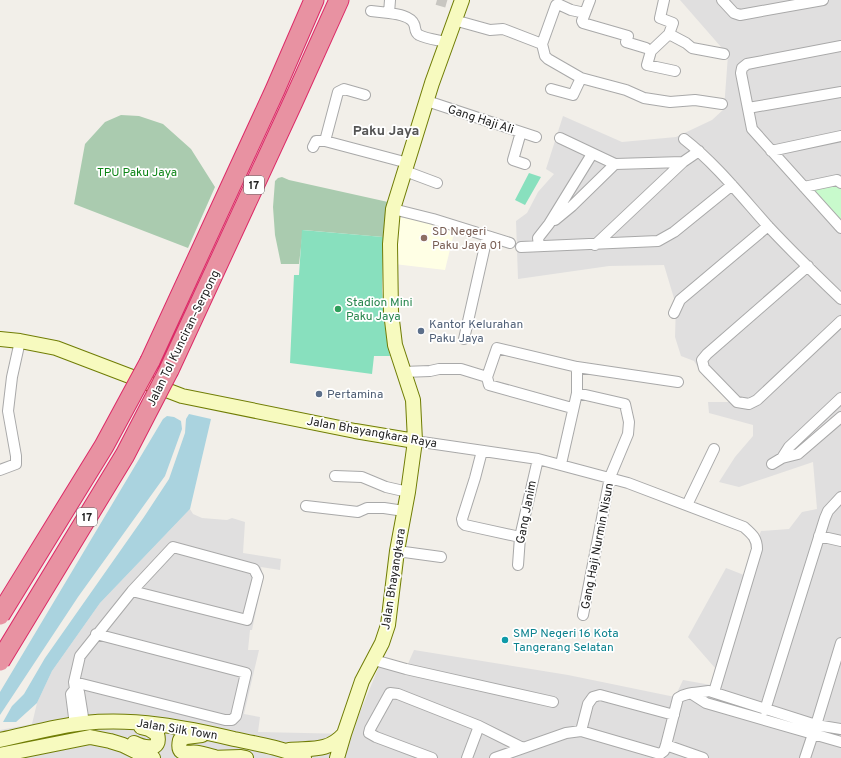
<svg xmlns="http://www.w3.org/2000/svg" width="841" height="758" viewBox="0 0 841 758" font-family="Overpass,sans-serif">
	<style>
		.residential { fill: #e0dfdf }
		.education { fill: #ffffe5 }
		.cemetery { fill: #aacbaf }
		.park { fill: #c8facc }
		.pitch { fill: #88e0be }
		.water { fill: #aad3df }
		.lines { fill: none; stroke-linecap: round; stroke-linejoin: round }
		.street-tunnel { stroke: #c8c6c1; stroke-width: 10; stroke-dasharray: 10 5; stroke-linecap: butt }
		.street-casing { stroke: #a9a9a9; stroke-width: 12 }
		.secondary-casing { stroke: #707d05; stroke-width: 16 }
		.highway-casing { stroke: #dc2a67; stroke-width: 21 }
		.street { stroke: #fff; stroke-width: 10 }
		.secondary { stroke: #f7fabf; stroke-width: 14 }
		.highway { stroke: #e892a2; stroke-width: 19 }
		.highway-bridge-casing { stroke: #dc2a67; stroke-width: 21; stroke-linecap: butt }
		.highway-bridge { stroke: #e892a2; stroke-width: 19 }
		.education-dot { fill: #8d6e63; stroke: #fff; stroke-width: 1.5 }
		.leisure-dot { fill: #2e9e5b; stroke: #fff; stroke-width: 1.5 }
		.service-dot { fill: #5c6f8a; stroke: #fff; stroke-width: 1.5 }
		.culture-dot { fill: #0f9aa8; stroke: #fff; stroke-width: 1.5 }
		.labels { text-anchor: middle; stroke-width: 3.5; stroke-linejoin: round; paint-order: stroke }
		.shield { fill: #fff; stroke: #646464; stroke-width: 1 }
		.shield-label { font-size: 11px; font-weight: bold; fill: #222 }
		.street-label { font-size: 12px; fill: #222; stroke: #fff }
		.park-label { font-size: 12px; fill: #0c8416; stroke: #fff }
		.education-label { font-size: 12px; fill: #785e54; stroke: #fff; text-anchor: start }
		.leisure-label { font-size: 12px; fill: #27864d; stroke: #fff; text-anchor: start }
		.service-label { font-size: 12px; fill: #4e5e75; stroke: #fff; text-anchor: start }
		.culture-label { font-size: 12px; fill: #0d838f; stroke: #fff; text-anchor: start }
		.quarter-label { font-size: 14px; font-weight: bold; fill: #555; stroke: #fff }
	</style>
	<rect width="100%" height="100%" fill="#f2efe9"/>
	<path class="residential" d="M680 0H841V758H0V730L32 724 37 703 52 671 100 603 190 509 193 514 202 518 227 520 232 518 245 522 243 553 281 559 280 570 261 567 263 578 252 630H250L248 650H259L244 714 260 717 258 732 351 734 380 664 404 673 414 650 568 675 675 697 683 680 711 685 715 668 688 637 726 568 744 575 761 531 789 529 802 512 817 509 813 462 739 487 719 482 735 457 753 436V425L709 413 708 402H729L717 386 704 377 694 361 681 356 675 337 676 305 664 265 609 266 518 279 516 221 527 213 538 192 554 174 546 169 563 116 622 142 676 137 712 120 724 109 728 55Z"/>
	<path class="education" d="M396 217 434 222 455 229 445 270 394 264Z"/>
	<path class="cemetery" d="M121 115 139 116 163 124 191 149 215 187 188 248 74 204 85 144 105 122Z
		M282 177 289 180 388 202 386 209 383 237 303 230 299 264H281L275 235 273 207 275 181 278 178Z"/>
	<path class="park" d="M837 184 841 188V223L814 193V189Z"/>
	<path class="pitch" d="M529 173 541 177 525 205 515 200Z
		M302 230 383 237 382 290 385 328 390 356H374L372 374 290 363 294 275H299Z"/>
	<path class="water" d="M189 414 211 419 190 509 100 603 52 671 37 703 16 722H3L12 706 24 694 45 658 144 517 169 479 185 433 186 419Z
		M167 416 174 417 181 421 182 429 165 476 78 597 0 715V692L163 419Z"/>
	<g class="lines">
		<path class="street-tunnel" d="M437 0 451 4"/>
		<g class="street-casing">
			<path id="street" d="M390 0 389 13C397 14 411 16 414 24 416 28 414 32 419 35 427 39 438 40 446 42
				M590 0 582 21 583 23 628 36 626 42 646 48
				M664 0 660 18 673 23 669 34 651 51 647 65 675 71
				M722 0 734 13 740 15 823 0
				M371 11 389 13
				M454 20 490 30 503 29 542 44 545 56 548 59 581 78 626 90 644 98 670 102 695 100 722 104
				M669 34 686 43 692 48 724 54
				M542 44 556 5 558 4 571 10 585 13
				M841 46 747 64 742 68 741 73 752 129 841 228
				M551 89 573 95 581 78
				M427 101 536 137
				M748 108 841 92
				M521 132 513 160 525 164
				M560 138 615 164 683 162
				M684 139C716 164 741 196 767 225 791 251 816 275 841 299
				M325 141 338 92 344 89 365 95
				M313 147 316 141H325L408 163
				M771 151 841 136
				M405 171 437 183
				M804 187 837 180 841 183
				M393 209 433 219 510 243
				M555 220 572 206 615 164
				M595 245 683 162 699 151
				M539 246 538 238 549 224 592 154
				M521 247 658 241 674 232 732 185
				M808 266 707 354 702 360 704 368 737 402 749 404 757 400 841 321
				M674 313 680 300 768 226
				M464 339 487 237
				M403 372 430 371 439 369H461L487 377
				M577 393 625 404 629 422 628 434 610 477 583 615
				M572 408 489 385 487 377 497 348 577 367 678 382
				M415 441 538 459 628 483 744 527C752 534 757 538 757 549L714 692
				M482 451 475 478 462 519 463 523 465 525 520 537
				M782 458 789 447 841 398
				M561 464 577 393V367
				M772 464 782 458 798 454 841 417
				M0 470 16 464V456L8 411 12 377 20 341
				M335 476 362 477 386 487 408 492
				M687 505 714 449
				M306 506 358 512 367 508H384L404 511
				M819 536 841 541
				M397 551 441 557
				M518 565 520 537 538 459
				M374 660 406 669 553 702
				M74 682 225 720H232L236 716 246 673 96 634
				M75 689 71 694 75 725
				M692 694 706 703 841 742
				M765 710 825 518 828 511 841 497
				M84 723 79 692 75 689 74 682 80 656 132 591 173 547 254 569 258 577 247 620 132 591
				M581 731 588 704 593 697 600 695 674 715
				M666 745 703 758
				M432 758 376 737 369 733 370 729 390 693 398 694 479 726 523 748
				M467 758 479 726
				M495 758 566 733 581 731 660 754 664 751 666 745 678 698C686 692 699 693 709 691L816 725 841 729
				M805 758 816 725 841 643"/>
		</g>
		<g class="secondary-casing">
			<path id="secondary" d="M0 339 20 341 56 348 182 396 355 431 415 441
				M202 735 186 737 180 740C176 758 189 751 199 753 204 754 210 756 215 757
				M0 740C28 734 56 726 84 723 135 718 184 727 234 739 258 744 282 748 304 758
				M134 743C144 748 162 752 157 734L149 729 141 727
				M289 750C312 748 328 752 344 734
				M0 755 90 737 110 741 123 745 141 754 153 758
				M210 758 241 757 246 758
				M337 758 344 734 362 681 382 643 388 625 397 551 408 492 415 441 413 400 395 345 391 312 390 244 393 209 432 83 462 0"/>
		</g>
		<g class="highway-casing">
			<path id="highway" d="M150 361 275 90 314 0
				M169 370 293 102 339 0"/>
		</g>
		<use href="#street" class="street"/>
		<use href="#secondary" class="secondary"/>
		<use href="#highway" class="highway"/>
		<g class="highway-bridge-casing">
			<path id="highway-bridge" d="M0 615 104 446 150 361
				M0 661 125 455 169 370"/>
		</g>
		<use href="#highway-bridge" class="highway-bridge"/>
	</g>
	<circle class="education-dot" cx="424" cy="238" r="4"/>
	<circle class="leisure-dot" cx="338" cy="309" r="4"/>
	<g class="service-dot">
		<circle cx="421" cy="331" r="4"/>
		<circle cx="319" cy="394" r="4"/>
	</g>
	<circle class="culture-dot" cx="505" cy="640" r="4"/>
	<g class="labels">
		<g class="shield">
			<rect x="244" y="176" width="20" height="18" rx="3"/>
			<rect x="77" y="508" width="20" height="18" rx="3"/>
		</g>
		<g class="shield-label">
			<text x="254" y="189">17</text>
			<text x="87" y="521">17</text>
		</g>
		<g class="street-label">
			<text transform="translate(481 119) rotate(18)" y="4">Gang Haji Ali</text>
			<text transform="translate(183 338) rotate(-64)" y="4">Jalan Tol Kunciran–Serpong</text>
			<text transform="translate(372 432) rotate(10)" y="4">Jalan Bhayangkara Raya</text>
			<text transform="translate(526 512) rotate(-79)" y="4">Gang Janim</text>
			<text transform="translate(597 546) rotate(-79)" y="4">Gang Haji Nurmin Nisun</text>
			<text transform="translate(393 579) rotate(-81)" y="4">Jalan Bhayangkara</text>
			<text transform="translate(177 729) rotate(9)" y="4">Jalan Silk Town</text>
		</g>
		<g class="park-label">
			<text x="137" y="176">TPU Paku Jaya</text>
		</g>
		<g class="education-label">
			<text x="432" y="235">SD Negeri<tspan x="432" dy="14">Paku Jaya 01</tspan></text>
		</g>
		<g class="leisure-label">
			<text x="346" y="306">Stadion Mini<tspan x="346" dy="14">Paku Jaya</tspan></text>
		</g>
		<g class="service-label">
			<text x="429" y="328">Kantor Kelurahan<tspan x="429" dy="14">Paku Jaya</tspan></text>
			<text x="327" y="398">Pertamina</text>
		</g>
		<g class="culture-label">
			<text x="513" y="637">SMP Negeri 16 Kota<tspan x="513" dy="14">Tangerang Selatan</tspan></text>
		</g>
		<g class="quarter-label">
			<text x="386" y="135">Paku Jaya</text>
		</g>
	</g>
</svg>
